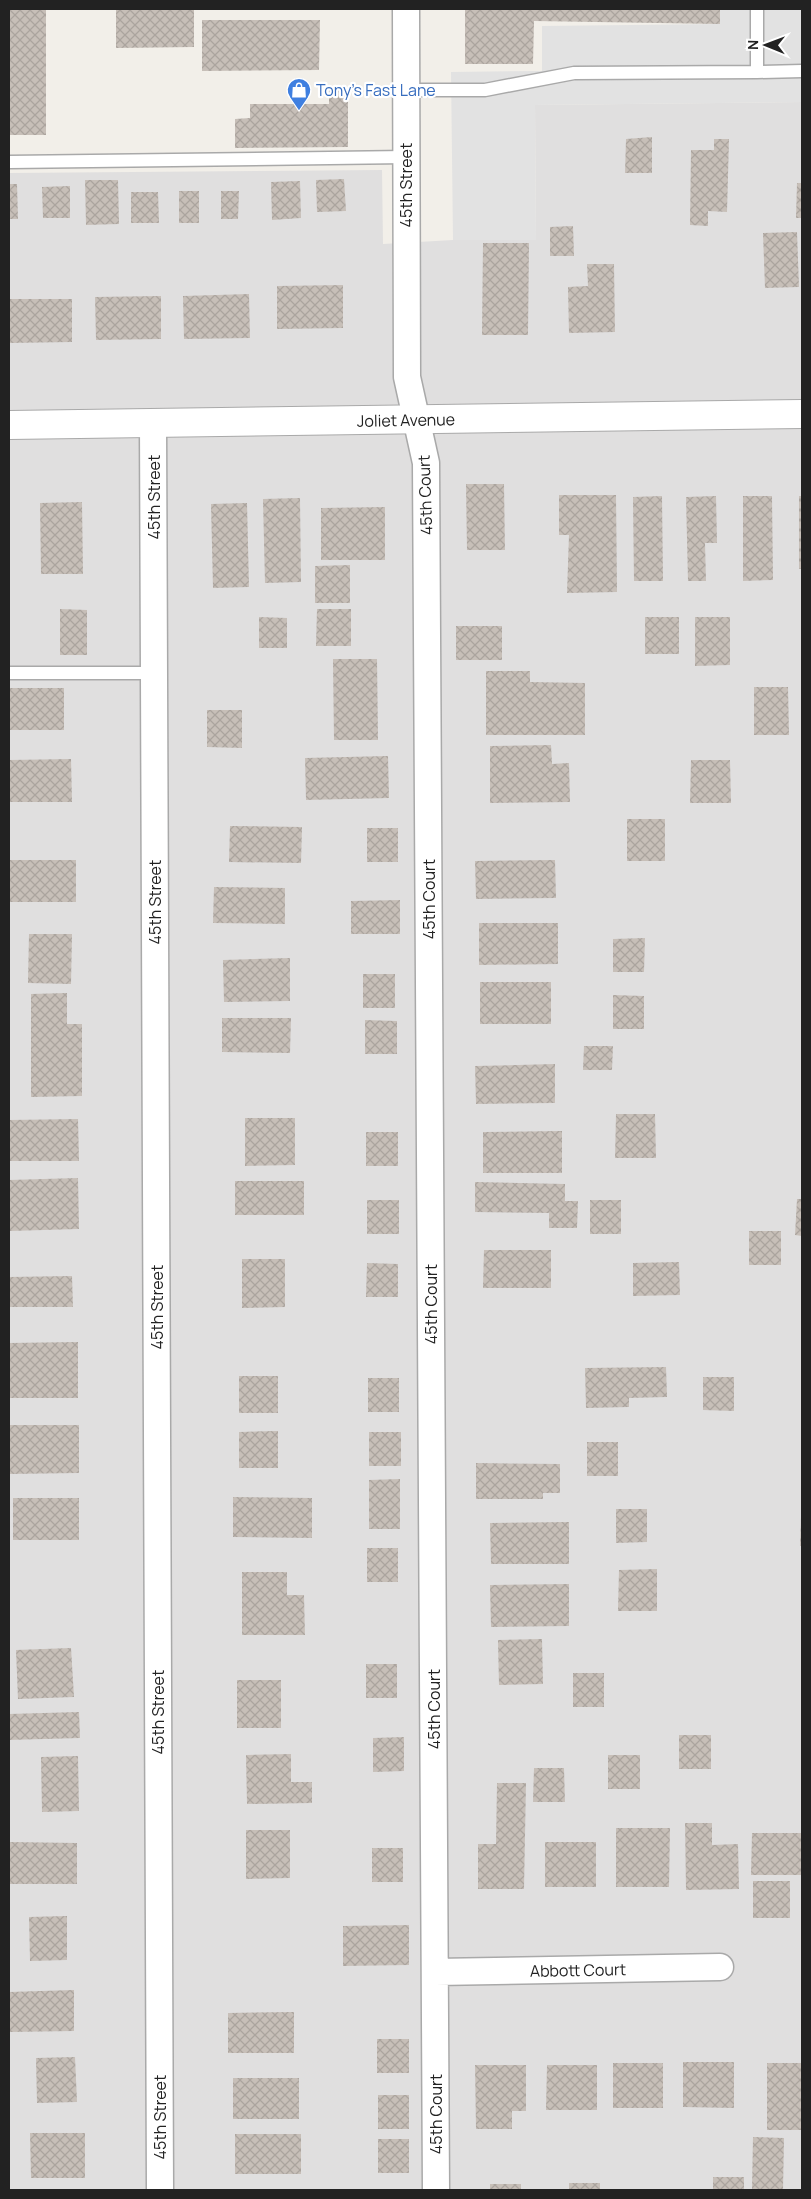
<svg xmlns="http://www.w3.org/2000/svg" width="811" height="2199" viewBox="0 0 811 2199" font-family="Manrope,sans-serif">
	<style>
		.residential { fill: #e0dfdf }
		.parking { fill: #e2e2e2 }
		.building { fill: url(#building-cross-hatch) }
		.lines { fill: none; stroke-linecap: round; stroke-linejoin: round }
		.service-casing { stroke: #a9a9a9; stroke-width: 15 }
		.minor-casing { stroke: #a9a9a9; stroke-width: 29 }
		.tertiary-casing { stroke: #a9a9a9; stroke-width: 30 }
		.service { stroke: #fff; stroke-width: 12 }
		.minor { stroke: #fff; stroke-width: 26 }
		.tertiary { stroke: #fff; stroke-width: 28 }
		.labels { text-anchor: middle; stroke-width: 4.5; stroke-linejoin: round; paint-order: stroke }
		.shop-label { font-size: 16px; fill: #366cbe; stroke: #fff; text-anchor: start }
		.street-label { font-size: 16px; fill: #222; stroke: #fff }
	</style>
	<defs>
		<pattern id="building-cross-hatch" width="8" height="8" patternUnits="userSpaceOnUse" patternTransform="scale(1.25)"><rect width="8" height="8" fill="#c7bfb8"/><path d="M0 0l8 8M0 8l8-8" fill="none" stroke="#aba49e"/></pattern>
	</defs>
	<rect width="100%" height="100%" fill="#f2efe9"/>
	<path class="residential" d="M802 102V2190H9V173L382 170 383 244 453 240H536L535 105Z"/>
	<path class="parking" d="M720 9H802V102L535 105 536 240H453L451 72 542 71V26L720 24Z"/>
	<path class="building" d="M9 9H46V135H9Z
		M116 9H194V47L116 48Z
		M465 9H720V24L534 21 533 64H465Z
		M202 20H320L319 70 202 71Z
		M329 88H348V147L235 148V119L250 118V104H329Z
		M652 137V173H625L626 139Z
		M714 139H729L727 212 708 211V226L690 225 691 150H714Z
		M344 179 346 211 317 212 316 180Z
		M85 180H118L119 224 86 225Z
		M300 181 301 218 272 220 271 182Z
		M797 183H802V218H796Z
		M9 184H17L18 219H9Z
		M70 186V218H43L42 187Z
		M179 191H199V223H179Z
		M221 191H239L238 219H221Z
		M131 192H158L159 223H131Z
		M573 226 574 256H550V227Z
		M797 232 799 287 765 288 763 233Z
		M483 243H529L528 335H482Z
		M587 264H614L615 332 569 333 568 287 588 286Z
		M343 285V328L277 329V286Z
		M249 294 250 338 184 339 183 296Z
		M161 296V339L96 340 95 297Z
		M9 299H72V342L9 343Z
		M466 484H504L505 550H467Z
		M559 495H616L617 592 567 593 569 535H559Z
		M662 496 663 581H634L633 497Z
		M716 496 717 543H705L706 581H688L686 497Z
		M743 496H772L773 580 743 581Z
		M799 496H802V569H799Z
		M300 498 301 582 265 583 263 499Z
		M82 502 83 574H41L40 503Z
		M247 503 249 587 213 588 211 504Z
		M385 507V560H321V508Z
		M350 565V603H315V566Z
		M60 609 87 610V655H60Z
		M317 609H351V646H316Z
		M259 617 287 618V648H259Z
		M645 617H679V654H645Z
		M695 617H730V665L695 666Z
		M456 626H502V660H456Z
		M333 659H377L378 740H334Z
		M486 671H530V682L585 683V735H486Z
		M754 687H788L789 735H754Z
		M9 688H64V730H9Z
		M207 710H242V748L207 747Z
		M551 745 552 764 569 763 570 802 490 803V746Z
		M388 756 389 798 306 800 305 758Z
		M71 759 72 802H9V760Z
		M691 760H730L731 803H690Z
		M627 819H665V861H627Z
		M230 826 302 827 301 863 229 862Z
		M367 828H398V862H367Z
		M9 860H76V902H9Z
		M555 860 556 898 476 899 475 861Z
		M214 887 285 888V924L213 923Z
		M400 900V934H351V901Z
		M479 923H558V964L479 965Z
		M29 934H72L71 984 28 983Z
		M645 938 644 972H613V939Z
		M290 958V1001L224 1002 223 960Z
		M363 974H395V1008H363Z
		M480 982H551V1024H480Z
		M67 993V1024H82V1096L31 1097V994Z
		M613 995 644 996V1029H613Z
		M222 1018H291L290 1053 222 1052Z
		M365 1020 397 1021V1054H365Z
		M584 1046H613L612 1070H583Z
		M555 1064V1103L476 1104 475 1066Z
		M616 1114H655L656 1158H615Z
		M245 1118H295V1165L245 1166Z
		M78 1119 79 1161H9V1120Z
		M562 1131V1173H483V1132Z
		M366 1132H398V1166H366Z
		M78 1178 79 1229 9 1231V1180Z
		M235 1181H304V1215H235Z
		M475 1182 565 1184V1201H578L577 1228H549V1213L475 1212Z
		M797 1199H802V1236L795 1235Z
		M367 1200H399V1234H367Z
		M590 1200H621V1234H590Z
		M749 1231H781V1265H749Z
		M484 1250H551V1288H483Z
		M242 1259H285V1307L242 1308Z
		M679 1262 680 1295 633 1296V1263Z
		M367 1263 398 1264V1297H366Z
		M72 1276 73 1307H9V1277Z
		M78 1342V1398H9V1343Z
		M666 1367 667 1397 629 1398V1407L586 1408 585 1368Z
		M239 1376H278V1413H239Z
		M703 1377H734V1411L703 1410Z
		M368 1378H399V1412H368Z
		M9 1425H79V1473L9 1474Z
		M278 1431V1468H239V1432Z
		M369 1432H401V1466H369Z
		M587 1442H618V1476H587Z
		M476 1463 560 1464V1493H543V1499H476Z
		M400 1479V1529H369V1480Z
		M233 1497 312 1498V1538L233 1537Z
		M13 1498H79V1540H13Z
		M616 1509H647V1542L616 1543Z
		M801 1517H802V1546H800Z
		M569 1522V1564H491L490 1523Z
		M367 1548H398V1582H367Z
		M657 1569V1611H618L619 1570Z
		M242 1572H287V1595H304L305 1635H242Z
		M569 1584V1626L491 1627 490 1585Z
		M542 1639 543 1684 499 1685 498 1640Z
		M71 1648 74 1697 18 1699 16 1650Z
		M366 1664H397V1698H366Z
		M573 1673H604V1707H573Z
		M237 1680H281V1728H237Z
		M79 1712 80 1738 9 1740V1714Z
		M679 1735H711V1769H679Z
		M404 1737V1771L373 1772V1738Z
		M291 1754V1782H312V1803L247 1804 246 1755Z
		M608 1755H640V1789H608Z
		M78 1756 79 1811 42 1812 41 1757Z
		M534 1768H564L565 1802H533Z
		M497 1783H526L524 1889H478V1844H496Z
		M685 1823H712V1845L738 1844 739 1889 686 1890Z
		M616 1828H670L669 1887H616Z
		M246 1830H290V1878L246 1879Z
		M752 1833H802V1875H751Z
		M9 1842 77 1843V1884H9Z
		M545 1842H596V1887H545Z
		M372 1848H403V1882H372Z
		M753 1881H790V1918H753Z
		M67 1916V1960L30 1961 29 1917Z
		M409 1925V1965L343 1966V1926Z
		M74 1990V2031L9 2032V1992Z
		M294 2012V2053H228V2013Z
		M377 2039H409V2073H377Z
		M75 2057 77 2102 37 2103 36 2058Z
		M683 2062H734V2108L683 2107Z
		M613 2063H663V2108H613Z
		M767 2063H802V2130H767Z
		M475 2065H526V2111H512V2129H476Z
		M547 2065H597V2110H546Z
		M233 2078H299V2119H233Z
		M378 2095H409V2129H378Z
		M30 2133H85V2178H31Z
		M235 2134H301V2174H235Z
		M753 2137 784 2138 783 2190H752Z
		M378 2139H409V2173H378Z
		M713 2177H744V2190H713Z
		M569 2183H600V2190H569Z
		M490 2184H521V2190H490Z"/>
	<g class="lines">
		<g class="service-casing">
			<path id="service" d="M757 9V72L802 71
				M406 90H485L574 73 757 72
				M9 162 406 157
				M9 673H154"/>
		</g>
		<g class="minor-casing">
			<path id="minor" d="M406 9 407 377 426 463 436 2190
				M153 423 160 2190
				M436 1972 720 1967"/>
		</g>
		<g class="tertiary-casing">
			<path id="tertiary" d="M9 425 802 414"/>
		</g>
		<use href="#service" class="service"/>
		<use href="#minor" class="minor"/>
		<use href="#tertiary" class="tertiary"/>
	</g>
	<defs>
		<g id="shop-pin" transform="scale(1.25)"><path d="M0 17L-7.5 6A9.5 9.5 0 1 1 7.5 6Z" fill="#3f7fe0" stroke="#fff"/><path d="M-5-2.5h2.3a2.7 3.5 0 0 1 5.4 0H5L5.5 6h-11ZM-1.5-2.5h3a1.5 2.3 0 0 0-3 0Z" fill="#fff"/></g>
	</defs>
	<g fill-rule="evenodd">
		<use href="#shop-pin" x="299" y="90"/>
	</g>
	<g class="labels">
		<g class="shop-label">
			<text x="316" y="96">Tony's Fast Lane</text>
		</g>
		<g class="street-label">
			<text transform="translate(406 185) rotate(-90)" y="6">45th Street</text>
			<text transform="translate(406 420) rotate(-1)" y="6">Joliet Avenue</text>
			<text transform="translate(425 495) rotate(-92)" y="6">45th Court</text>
			<text transform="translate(154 497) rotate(-90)" y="6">45th Street</text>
			<text transform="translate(429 899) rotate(-90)" y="6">45th Court</text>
			<text transform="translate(155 902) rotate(-90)" y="6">45th Street</text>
			<text transform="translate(431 1304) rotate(-90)" y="6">45th Court</text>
			<text transform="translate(157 1307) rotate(-90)" y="6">45th Street</text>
			<text transform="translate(434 1709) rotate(-90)" y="6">45th Court</text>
			<text transform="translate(158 1712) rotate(-90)" y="6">45th Street</text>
			<text transform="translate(578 1970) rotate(-1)" y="6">Abbott Court</text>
			<text transform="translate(436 2114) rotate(-90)" y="6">45th Court</text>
			<text transform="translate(160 2117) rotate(-90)" y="6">45th Street</text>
		</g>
	</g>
	<rect width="811" height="2199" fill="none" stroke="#222222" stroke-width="20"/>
	<g transform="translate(766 45) rotate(271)" stroke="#ffffff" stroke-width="4" paint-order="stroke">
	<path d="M0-4L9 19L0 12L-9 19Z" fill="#222222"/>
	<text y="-8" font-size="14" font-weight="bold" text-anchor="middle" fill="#222222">N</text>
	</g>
</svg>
